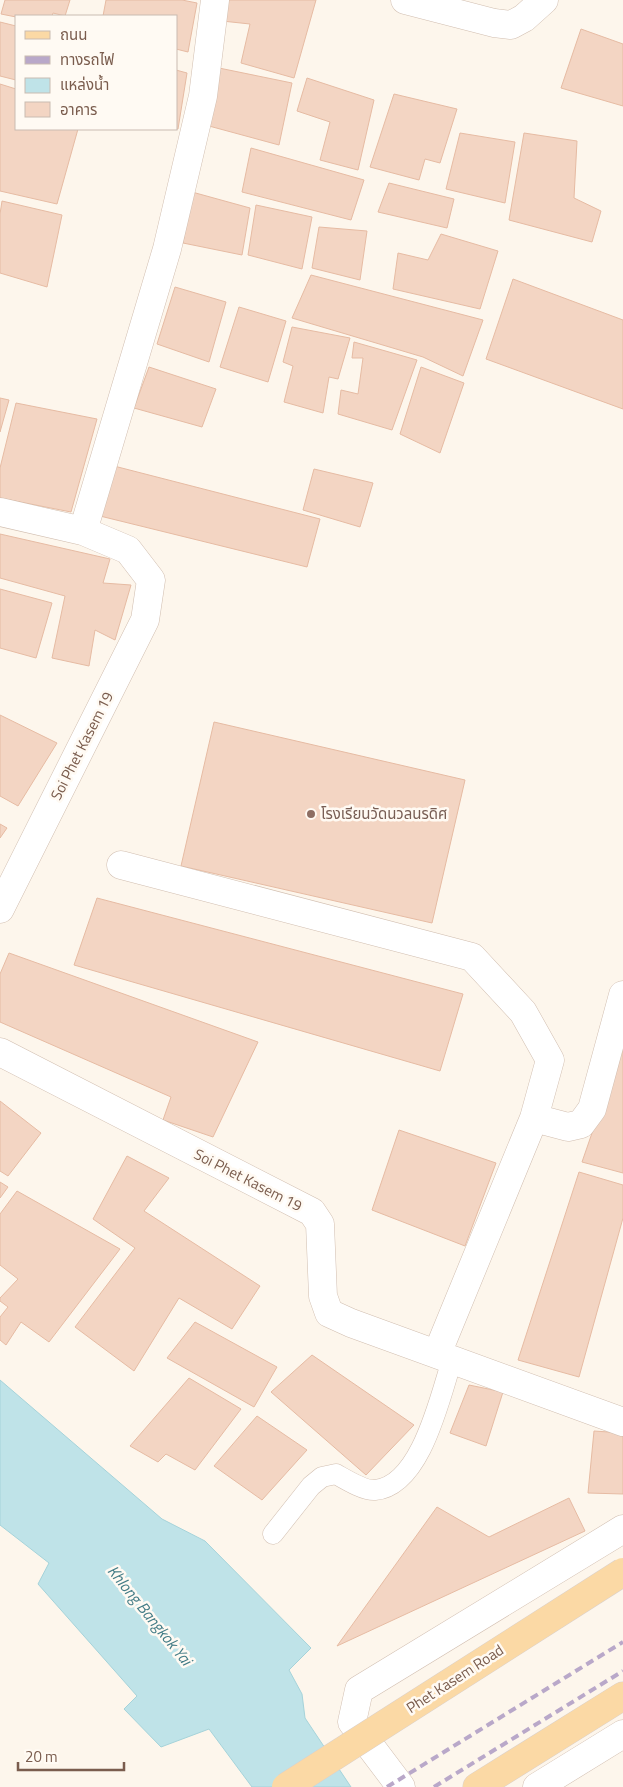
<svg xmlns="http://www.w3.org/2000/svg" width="623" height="1787" viewBox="0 0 623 1787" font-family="'Titillium Web','Noto Sans Thai',sans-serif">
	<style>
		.water { fill: #bfe3e8; stroke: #a5d3da }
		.building { fill: #f3d5c3; stroke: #e6bba3 }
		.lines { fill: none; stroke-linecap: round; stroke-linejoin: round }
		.service-casing { stroke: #d1beb0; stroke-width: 21 }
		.minor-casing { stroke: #d1beb0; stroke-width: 29 }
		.primary-casing { stroke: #dad1cd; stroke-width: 29 }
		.service { stroke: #fff; stroke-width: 20 }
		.minor { stroke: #fff; stroke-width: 28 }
		.primary { stroke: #fbd9a5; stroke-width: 28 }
		.rail { stroke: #b9a8c9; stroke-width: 4; stroke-dasharray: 8 5; stroke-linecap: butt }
		.primary-bridge-casing { stroke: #dad1cd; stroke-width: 29; stroke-linecap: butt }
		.primary-bridge { stroke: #fbd9a5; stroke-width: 28 }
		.education-dot { fill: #8d6e63; stroke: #fffaf3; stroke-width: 2 }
		.labels { text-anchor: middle; stroke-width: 5; stroke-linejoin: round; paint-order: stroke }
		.street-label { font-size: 15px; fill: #7a5c4d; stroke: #fffaf3 }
		.education-label { font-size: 15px; fill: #785e54; stroke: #fffaf3; text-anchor: start }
		.water-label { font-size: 16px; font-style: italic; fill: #437c86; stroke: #fffaf3 }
	</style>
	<rect width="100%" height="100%" fill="#fdf6ec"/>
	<path class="water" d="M0 1380 162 1519 205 1541 311 1648 289 1670 302 1694 305 1718 351 1787H252L209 1729 161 1747 124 1709 137 1696 38 1584 49 1563 0 1525Z"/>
	<path class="building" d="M5 0H70L65 16 53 13 52 16 16 17 1 14Z
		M106 0H182L197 3 188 52 176 49V16H103Z
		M228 0H316L294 78 241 63 250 24 222 21Z
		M0 22 16 26V80L0 76Z
		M581 29 623 44V106L561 88Z
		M219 68 292 83 279 145 209 126Z
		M176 70 187 73 178 129H176Z
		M307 78 374 100 358 170 320 160 330 122 297 111Z
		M0 84 16 89V129H78L57 204 0 191Z
		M394 94 457 109 440 163 425 159 419 180 370 167Z
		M460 133 515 142 505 203 446 189Z
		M524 133 577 141 574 198 601 211 592 242 509 220Z
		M251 148 364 180 351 220 242 192Z
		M389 183 454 199 447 228 378 212Z
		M192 192 250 208 242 255 183 243Z
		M2 201 62 215 47 287 0 273V214Z
		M256 205 312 217 302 269 248 255Z
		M319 227 367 231 360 280 312 268Z
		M441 234 498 251 480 309 393 289 398 253 428 260Z
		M311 275 483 320 463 376 423 357 292 318Z
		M513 279 623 320V409L486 359Z
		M175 287 226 302 209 362 157 344Z
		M239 307 286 321 268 382 220 367Z
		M292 327 350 338 338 379 329 377 323 413 284 402 293 366 283 362Z
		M354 342 417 360 392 430 338 414 341 390 358 394 363 358H352Z
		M149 367 216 389 202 427 134 408Z
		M421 367 464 383 440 453 400 434Z
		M0 398 9 400 0 432Z
		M16 403 97 419 71 512 0 498V468Z
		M114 466 320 519 307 567 100 516Z
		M314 469 373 483 360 527 303 510Z
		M0 534 110 559 103 583 131 585 115 640 95 630 89 666 52 658 65 596 0 578Z
		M0 589 52 603 36 658 0 648Z
		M0 715 57 743 18 806 0 796Z
		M214 722 465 780 432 923 181 866Z
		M0 824 7 828 0 838Z
		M97 898 463 994 440 1071 74 965Z
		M9 953 258 1042 213 1137 163 1120 171 1097 0 1022V974Z
		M621 1049H623V1173L582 1162Z
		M0 1101 41 1133 8 1176 0 1171Z
		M399 1130 496 1163 465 1246 372 1210Z
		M127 1156 169 1178 144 1211 260 1286 232 1329 179 1298 134 1371 75 1327 135 1248 93 1219Z
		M579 1172 623 1185V1218L579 1377 518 1360Z
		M0 1182 8 1187 0 1198Z
		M17 1191 120 1249 49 1342 21 1322 6 1345 0 1340V1317L8 1307 0 1301V1298L18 1279 0 1265V1214Z
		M195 1322 277 1367 254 1407 167 1358Z
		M312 1355 414 1425 366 1475 271 1392Z
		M189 1378 241 1409 195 1470 166 1454 158 1462 130 1446Z
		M469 1385 503 1392 486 1446 450 1433Z
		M257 1416 307 1450 262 1500 214 1466Z
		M594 1431 623 1433V1494L588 1493Z
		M569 1498 585 1531 337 1646 437 1507 489 1537Z"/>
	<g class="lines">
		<g class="service-casing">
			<path id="service" d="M273 1534 311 1486 322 1477 336 1474C345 1479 364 1491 375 1490 421 1486 440 1397 452 1360"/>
		</g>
		<g class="minor-casing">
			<path id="minor" d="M405 0 494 23 511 25 524 18 544 0
				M0 512 83 531 128 550 151 580 145 620 0 909
				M83 531 167 249 203 96 215 0
				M121 865 472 957 523 1012 550 1060 534 1118 437 1354
				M0 1052 312 1212 320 1224 323 1296 329 1313 351 1323 623 1422
				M534 1118 568 1127 581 1124 592 1109 623 995
				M401 1787 352 1722 359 1690 623 1529
				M537 1787 623 1734"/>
		</g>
		<g class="primary-casing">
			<path id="primary" d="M477 1787 623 1696"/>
		</g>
		<use href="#service" class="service"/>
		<use href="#minor" class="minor"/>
		<use href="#primary" class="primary"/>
		<path class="rail" d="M387 1787 623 1642
			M434 1787 623 1671"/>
		<g class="primary-bridge-casing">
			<path id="primary-bridge" d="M286 1787 623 1572"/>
		</g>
		<use href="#primary-bridge" class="primary-bridge"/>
	</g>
	<circle class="education-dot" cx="311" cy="814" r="5"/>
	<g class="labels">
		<g class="street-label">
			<text transform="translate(82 746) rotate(-63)" y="5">Soi Phet Kasem 19</text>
			<text transform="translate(248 1180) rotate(27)" y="5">Soi Phet Kasem 19</text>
			<text transform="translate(455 1679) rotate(-33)" y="5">Phet Kasem Road</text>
		</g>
		<g class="education-label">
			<text x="321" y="819">โรงเรียนวัดนวลนรดิศ</text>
		</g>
		<g class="water-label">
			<text transform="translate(150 1615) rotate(51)" y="6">Khlong Bangkok Yai</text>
		</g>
	</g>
	<rect x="15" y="15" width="162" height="115" fill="#fffaf3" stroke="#cabbb1"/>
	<rect x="25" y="31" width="25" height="8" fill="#fbd9a5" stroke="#cabbb1"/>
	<text x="60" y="40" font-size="15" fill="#7a5c4d">ถนน</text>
	<rect x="25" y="56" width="25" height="8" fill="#b9a8c9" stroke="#cabbb1"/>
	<text x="60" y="65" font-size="15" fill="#7a5c4d">ทางรถไฟ</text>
	<rect x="25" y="78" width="25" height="15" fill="#bfe3e8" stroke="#cabbb1"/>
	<text x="60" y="90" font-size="15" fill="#7a5c4d">แหล่งน้ำ</text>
	<rect x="25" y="102" width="25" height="15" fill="#f3d5c3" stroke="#cabbb1"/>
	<text x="60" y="115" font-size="15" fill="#7a5c4d">อาคาร</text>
	<path d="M18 1762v8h106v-8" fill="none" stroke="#7a5c4d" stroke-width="2.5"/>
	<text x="25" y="1762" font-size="15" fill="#7a5c4d" stroke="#fffaf3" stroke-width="4" paint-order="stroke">20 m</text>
</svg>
